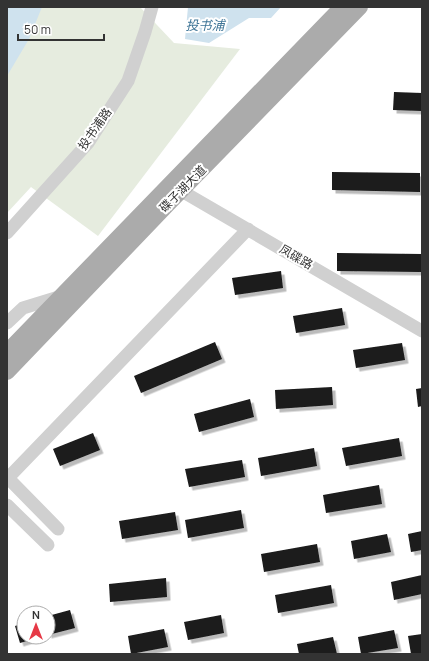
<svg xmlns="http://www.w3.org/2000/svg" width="429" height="661" viewBox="0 0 429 661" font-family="Manrope,'Noto Sans SC',sans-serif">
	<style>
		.green { fill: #e6ecdf }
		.water { fill: #cfe2ee }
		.building { fill: #1a1a1a; filter: url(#shadow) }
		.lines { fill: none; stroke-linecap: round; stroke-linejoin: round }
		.minor { stroke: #d0d0d0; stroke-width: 13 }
		.major { stroke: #ababab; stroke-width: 16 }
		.labels { text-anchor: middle; stroke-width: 4; stroke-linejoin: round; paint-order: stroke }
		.street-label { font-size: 12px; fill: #333; stroke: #fff }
		.water-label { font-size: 13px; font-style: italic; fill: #3f7597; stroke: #fff }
	</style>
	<defs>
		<filter id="shadow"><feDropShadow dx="3.5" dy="3.5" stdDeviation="0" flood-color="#0004"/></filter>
	</defs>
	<rect width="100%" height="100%" fill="#fff"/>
	<path class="green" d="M20 7H140L174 43 240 49 98 236 31 187 7 213V36Z"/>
	<path class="water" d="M7 7H42L29 39 7 76Z
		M188 7H281L271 18H249L209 43 185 39Z"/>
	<path class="building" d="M394 92 422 93V111L393 110Z
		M332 172 420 173V192L332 190Z
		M337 253 422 254V272L337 271Z
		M281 271 283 288 235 295 232 278Z
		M342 308 345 325 296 333 293 316Z
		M215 342 222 359 141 393 134 376Z
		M402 343 405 360 356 368 353 350Z
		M332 387 333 405 276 409 275 390Z
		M422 388V406L418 407 416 389Z
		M250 399 254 417 199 432 194 414Z
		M93 433 100 450 60 466 53 449Z
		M399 438 402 456 346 466 342 448Z
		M314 448 317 466 261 476 258 458Z
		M242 460 245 477 189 487 185 469Z
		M379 485 382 504 326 513 323 495Z
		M241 510 244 528 188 538 185 520Z
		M175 512 178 530 122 539 119 521Z
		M422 531V550L411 552 408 534Z
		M387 534 391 552 354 559 351 541Z
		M317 544 320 562 264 572 261 554Z
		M422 575V594L394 600 391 582Z
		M166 578 167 597 110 602 109 584Z
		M331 585 334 603 278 613 275 595Z
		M70 610 75 628 48 635V616Z
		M221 615 224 633 188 640 184 622Z
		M24 623V637H40L20 643 15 626Z
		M164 629 168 647 131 654 128 636Z
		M394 630 398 648 361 654 358 637Z
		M422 634V653L411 654 408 636Z
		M333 637 337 654H299L297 644Z"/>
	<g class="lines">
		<path class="minor" d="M173 186 422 331
			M7 233 88 143 128 81 145 32 152 7
			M7 323 23 308 62 296
			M7 477 58 529
			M7 479 248 229
			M7 505 48 545"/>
		<path class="major" d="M7 352 342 7
			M7 372 168 204 360 7"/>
	</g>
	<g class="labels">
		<g class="street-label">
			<text transform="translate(95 129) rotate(-55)" y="4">投书浦路</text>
			<text transform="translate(183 189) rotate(-45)" y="4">碟子湖大道</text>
			<text transform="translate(296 257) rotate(30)" y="4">凤碟路</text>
		</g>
		<g class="water-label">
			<text x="205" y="30">投书浦</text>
		</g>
	</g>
	<rect width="429" height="661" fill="none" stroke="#333333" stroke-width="16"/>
	<g transform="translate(36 625)"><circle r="19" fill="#ffffff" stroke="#adadad"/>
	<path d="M0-3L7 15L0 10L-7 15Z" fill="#e63946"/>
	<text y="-6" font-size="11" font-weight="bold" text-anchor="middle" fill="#333333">N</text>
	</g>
	<path d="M18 34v6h86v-6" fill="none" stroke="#333333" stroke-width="2"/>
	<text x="24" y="34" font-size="12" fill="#333333" stroke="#ffffff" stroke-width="3" paint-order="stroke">50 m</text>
</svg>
